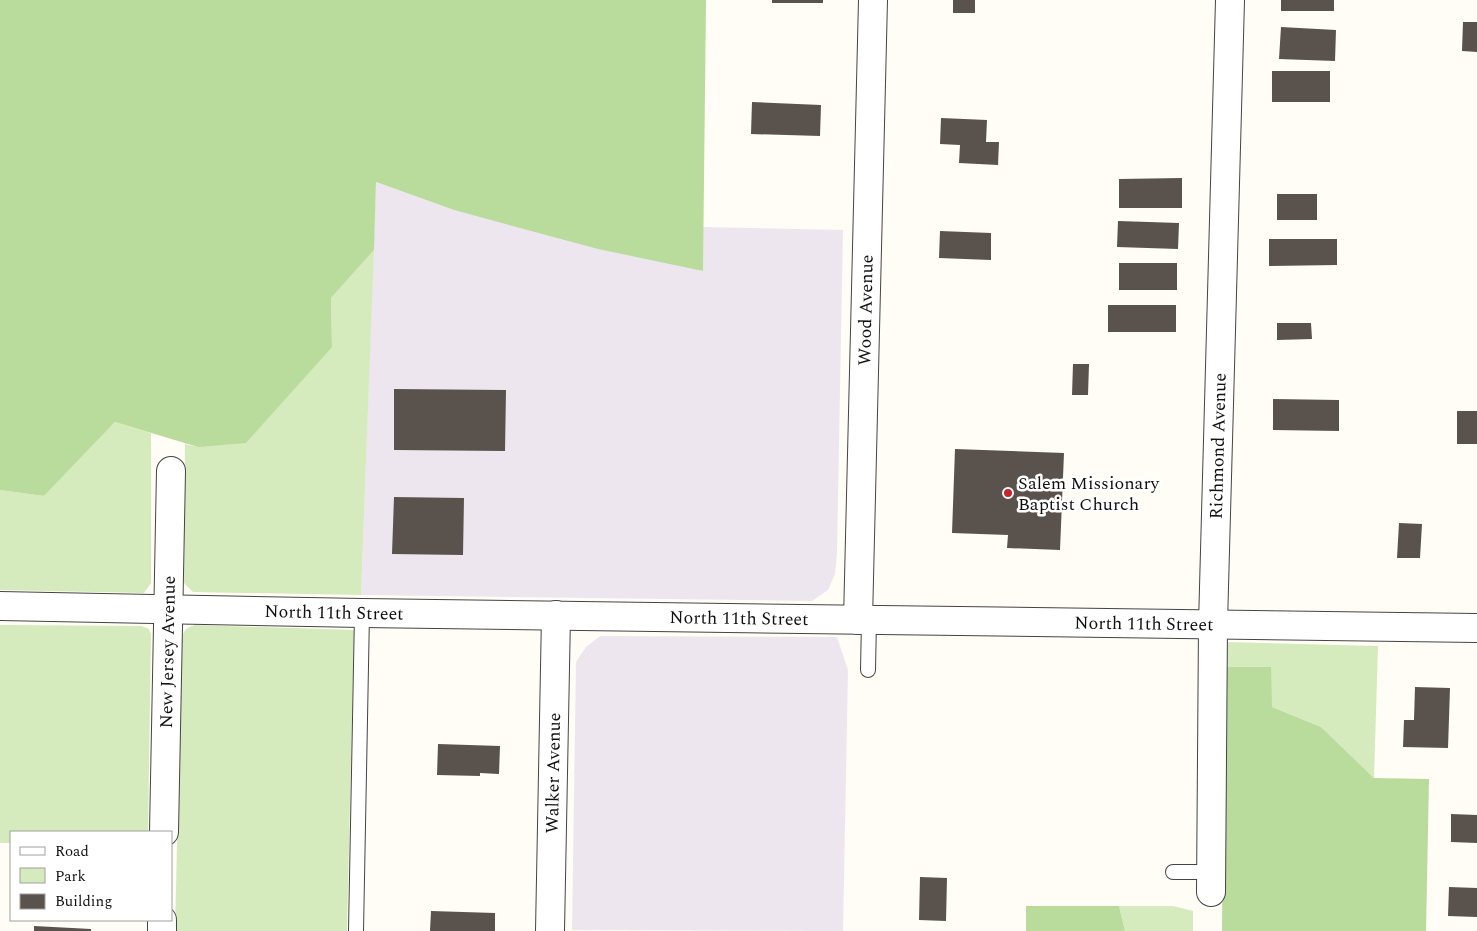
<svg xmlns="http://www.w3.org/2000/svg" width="1477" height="931" viewBox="0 0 1477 931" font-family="Spectral,serif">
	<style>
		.industrial { fill: #eee6ef }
		.green { fill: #d5ebbd }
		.forest { fill: #b9dc9c }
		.building { fill: #5a524d }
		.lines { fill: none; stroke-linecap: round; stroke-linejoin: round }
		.service-casing { stroke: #444; stroke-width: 16 }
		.minor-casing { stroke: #444; stroke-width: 30 }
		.service { stroke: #fff; stroke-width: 14 }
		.minor { stroke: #fff; stroke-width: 28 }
		.poi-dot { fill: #c4262e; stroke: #fff; stroke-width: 2 }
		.labels { text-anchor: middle; stroke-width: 5; stroke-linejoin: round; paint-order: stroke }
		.street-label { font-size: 18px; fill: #111; stroke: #fff }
		.poi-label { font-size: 18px; fill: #111; stroke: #fff; text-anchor: start }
	</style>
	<rect width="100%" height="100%" fill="#fffdf5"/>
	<path class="industrial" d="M376 182 454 210 703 271V227L843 230 837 553 835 574 828 590 812 601 361 595Z
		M600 636 837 637 848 670 843 931 572 930 576 662 586 647Z"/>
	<path class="green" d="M374 250 361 595 193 592 184 583 185 444 198 447 332 347 331 298Z
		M115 422 151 433V583L144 593 0 590V490L44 496Z
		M0 625 141 626 149 629 151 635 148 832H11V843H0Z
		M195 625 354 630 347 931H175L182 638C184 629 187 628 195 625Z
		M1226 642 1378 646 1374 778 1321 727 1272 707 1224 667Z
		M1119 906H1173L1193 911V931H1125Z"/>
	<path class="forest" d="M0 0H706L703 271 598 249 454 210 376 182 374 250 331 298 332 347 246 443 198 447 115 422 44 496 0 490Z
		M1224 667H1271L1272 707 1321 727 1374 778 1429 779 1426 931H1222Z
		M1026 906H1119L1125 931H1026Z"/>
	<path class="building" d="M772 0H823V3H772Z
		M953 0H975V13H953Z
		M1281 0H1334V11H1281Z
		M1463 22H1477V52L1462 51Z
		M1281 27 1336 30 1335 61 1279 59Z
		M1272 71H1330V102H1272Z
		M752 102 821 105 820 136 751 134Z
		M941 118 987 120 986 142H999L998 165 959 163 960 145 940 144Z
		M1182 178V208H1119V179Z
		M1277 194H1317V220H1277Z
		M1118 221 1179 223 1178 249 1117 247Z
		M940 231 991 233V260L939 258Z
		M1269 239H1337V265L1269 266Z
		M1119 263H1177V290H1119Z
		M1108 305H1176V332H1108Z
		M1277 323H1311L1312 339 1277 340Z
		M1073 364H1089L1088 395H1072Z
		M394 389 506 390 505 451 394 450Z
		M1273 399 1339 400V431L1273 430Z
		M1457 411H1477V444H1457Z
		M955 449 1064 453 1060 550 1007 548 1008 535 952 533Z
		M394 497 464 498 463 555 392 554Z
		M1399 523 1422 524 1420 558H1397Z
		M1415 687 1450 688 1448 748 1403 747 1404 720H1414Z
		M438 744 500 746 499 774 480 773V776L437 775Z
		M1451 814 1477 815V843L1451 842Z
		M920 877 947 878 946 921 919 920Z
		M1449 887 1477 888V917L1448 916Z
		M431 911 495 913V931H430Z
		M34 926 91 929V931H34Z"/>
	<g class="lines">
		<g class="service-casing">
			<path id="service" d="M868 670 869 620
				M1173 872H1211
				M356 931 362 613"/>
		</g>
		<g class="minor-casing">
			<g id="minor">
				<path id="s1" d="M0 606 362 613 1477 628"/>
				<path id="s2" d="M858 620 873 0"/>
				<path id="s3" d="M164 832 171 471"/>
				<path id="s4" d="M1211 892 1213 624 1230 0"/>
				<path d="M162 931V920"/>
				<path id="s5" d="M550 931 556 615"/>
			</g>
		</g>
		<use href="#service" class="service"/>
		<use href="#minor" class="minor"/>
	</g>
	<circle class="poi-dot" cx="1008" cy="493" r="5"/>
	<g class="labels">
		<g class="street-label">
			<text dy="6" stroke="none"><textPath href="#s2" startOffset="310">Wood Avenue</textPath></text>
			<text dy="6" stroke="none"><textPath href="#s4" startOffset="446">Richmond Avenue</textPath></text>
			<text dy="6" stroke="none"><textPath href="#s1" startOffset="334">North 11th Street</textPath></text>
			<text dy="6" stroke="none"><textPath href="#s1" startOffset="739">North 11th Street</textPath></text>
			<text dy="6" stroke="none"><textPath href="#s1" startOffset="1144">North 11th Street</textPath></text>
			<text dy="6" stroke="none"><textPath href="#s3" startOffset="180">New Jersey Avenue</textPath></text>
			<text dy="6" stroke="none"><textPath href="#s5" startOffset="158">Walker Avenue</textPath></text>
		</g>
		<g class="poi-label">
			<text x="1018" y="489">Salem Missionary<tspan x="1018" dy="21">Baptist Church</tspan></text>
		</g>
	</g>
	<rect x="10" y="831" width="162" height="90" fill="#ffffff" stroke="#a0a0a0"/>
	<rect x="20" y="847" width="25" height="8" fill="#ffffff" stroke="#a0a0a0"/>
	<text x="55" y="856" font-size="15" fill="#111111">Road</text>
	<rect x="20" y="868" width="25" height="15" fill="#d5ebbd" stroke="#a0a0a0"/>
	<text x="55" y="881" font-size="15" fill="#111111">Park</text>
	<rect x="20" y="894" width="25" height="15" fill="#5a524d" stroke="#a0a0a0"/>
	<text x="55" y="906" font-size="15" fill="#111111">Building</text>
</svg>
